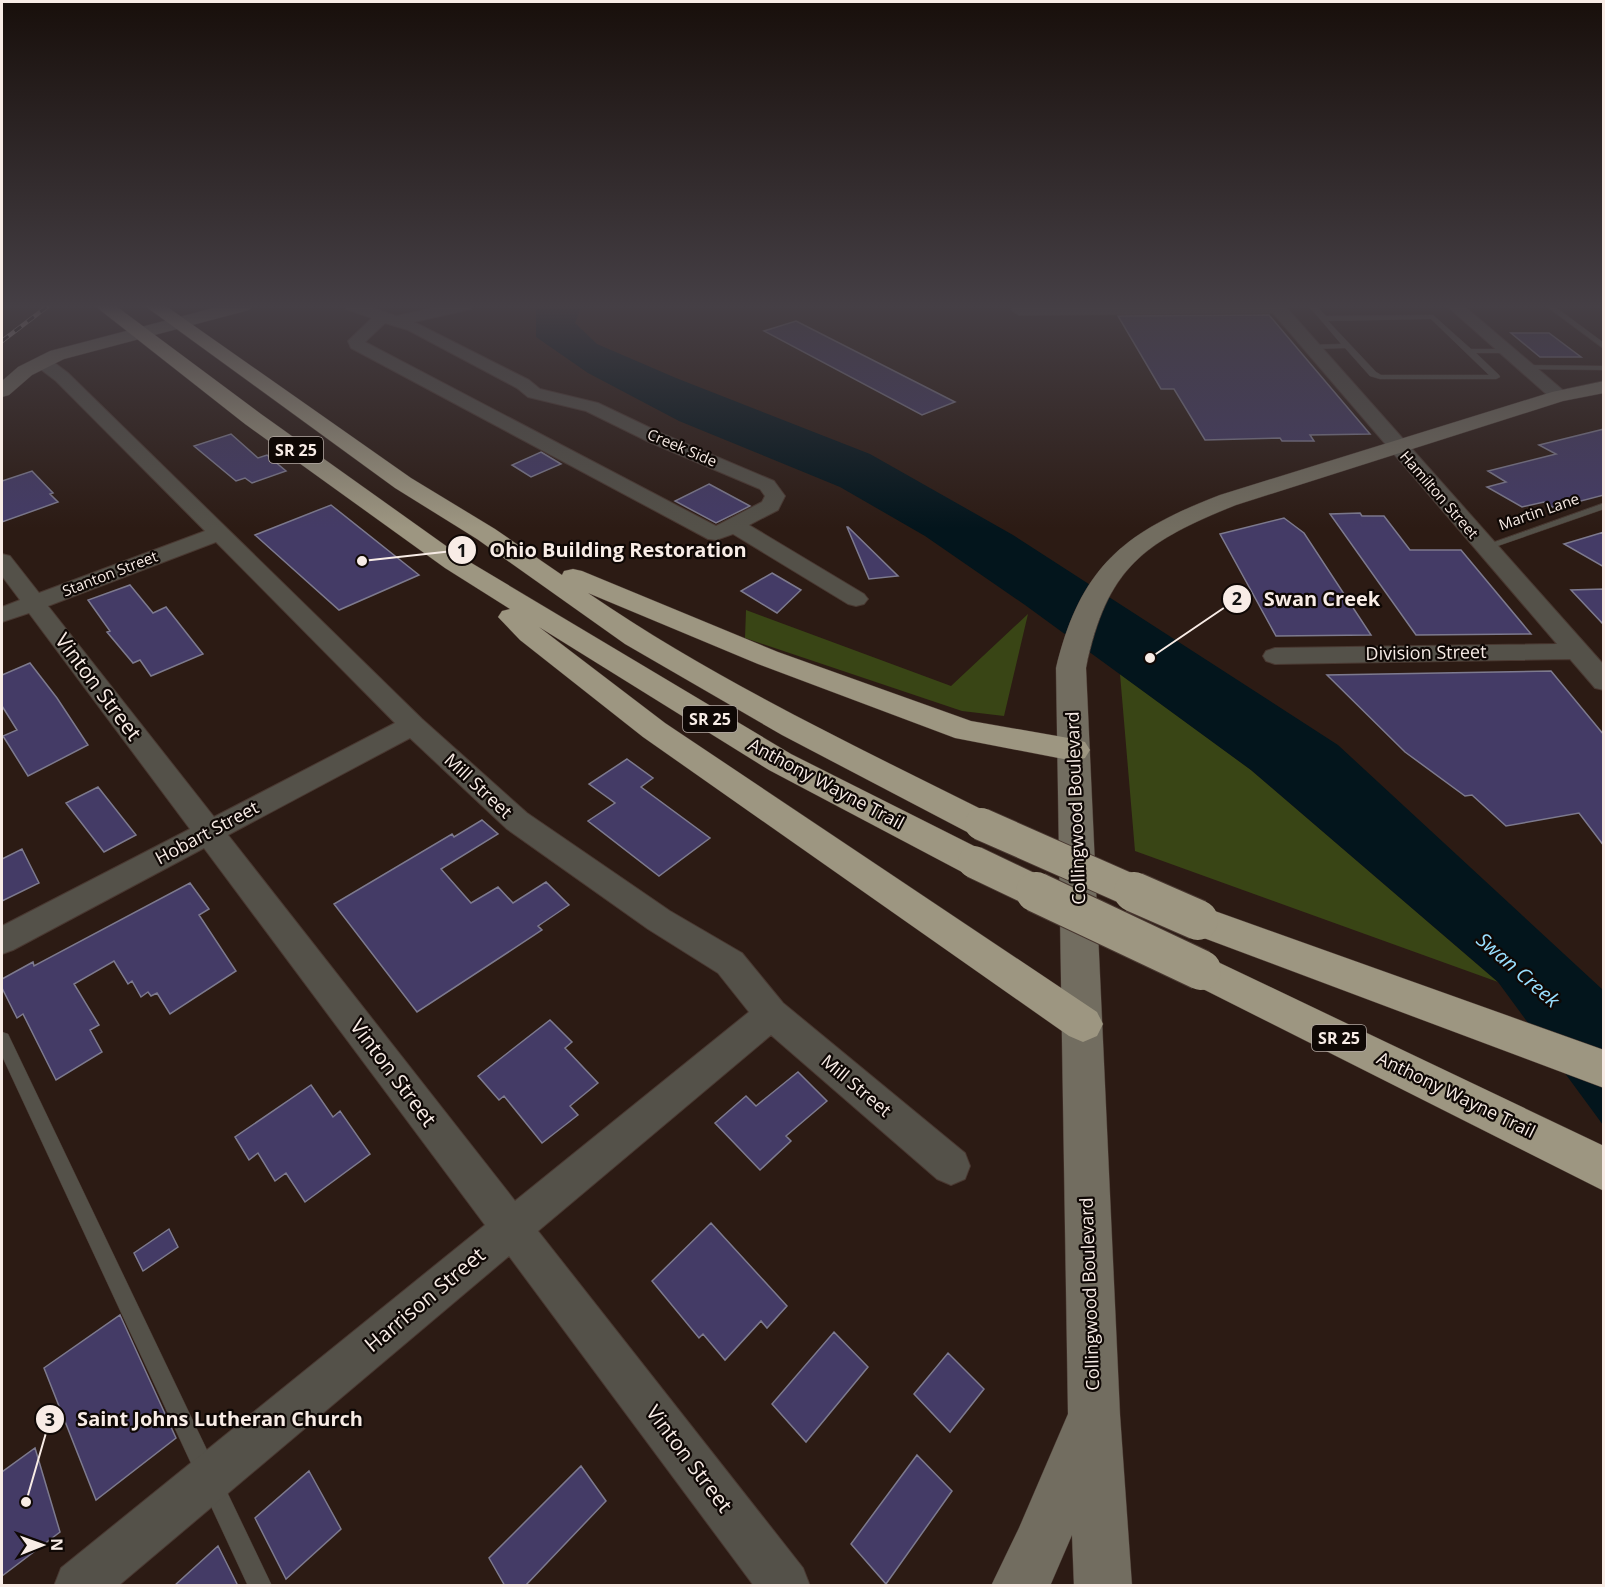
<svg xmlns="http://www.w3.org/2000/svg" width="1605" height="1587" viewBox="0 0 1605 1587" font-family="'Open Sans',sans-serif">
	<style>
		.green { fill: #394515 }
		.water { fill: #03151c }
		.building { fill: #443b66; stroke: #7d7a8e; stroke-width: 1.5 }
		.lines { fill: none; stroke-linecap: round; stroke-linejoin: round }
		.lane-casing { stroke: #493831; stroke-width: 1 }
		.street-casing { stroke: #493831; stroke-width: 2 }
		.secondary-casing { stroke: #493831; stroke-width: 1 }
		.highway-casing { stroke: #493831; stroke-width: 1 }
		.lane { fill: #545149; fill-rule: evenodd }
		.street { fill: #545149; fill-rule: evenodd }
		.secondary { fill: #726d60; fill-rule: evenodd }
		.highway { fill: #9d9681; fill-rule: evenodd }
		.rail-casing { stroke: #b9aba5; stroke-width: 4.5 }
		.rail { stroke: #0f0805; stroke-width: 3; stroke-dasharray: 8; stroke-linecap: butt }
		.highway-bridge-far1-casing { stroke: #493831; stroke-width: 34; stroke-linecap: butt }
		.highway-bridge-casing { stroke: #493831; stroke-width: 42; stroke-linecap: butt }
		.highway-bridge-far1 { stroke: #9d9681; stroke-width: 32 }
		.highway-bridge { stroke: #9d9681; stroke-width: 40 }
		.labels { text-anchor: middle; stroke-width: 4.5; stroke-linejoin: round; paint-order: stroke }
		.far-street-label { font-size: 15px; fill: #f8ece6; stroke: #0f0805 }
		.shield { fill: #0f0805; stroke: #b2a8a2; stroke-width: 1.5 }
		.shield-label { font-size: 16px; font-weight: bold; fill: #f8ece6 }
		.street-label { font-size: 18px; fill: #f8ece6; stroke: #0f0805 }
		.water-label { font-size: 20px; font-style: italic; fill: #99dfff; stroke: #0f0805 }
		.near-street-label { font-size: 21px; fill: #f8ece6; stroke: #0f0805 }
		.leader { fill: none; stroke: #f8ece6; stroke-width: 2 }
		.callout-dot { fill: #f8ece6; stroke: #0f0805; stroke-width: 2 }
		.mark-label { font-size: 18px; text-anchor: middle; font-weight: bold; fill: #111 }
		.callout-label { font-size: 20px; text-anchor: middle; font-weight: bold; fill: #f8ece6; stroke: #0f0805; stroke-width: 4.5; stroke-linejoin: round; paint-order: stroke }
	</style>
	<rect width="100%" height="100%" fill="#2c1b14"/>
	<path class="green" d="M746 610 951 686 1028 614 1004 716 962 711 745 638Z
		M1120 674 1251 770 1498 982 1135 851Z"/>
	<path class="water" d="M540 306H593L580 310 575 323 597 344 676 378 870 454 1013 535 1338 745 1603 990V1125L1498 982 1251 770 1025 605 925 536 840 487 679 421 588 373 536 337V309Z"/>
	<path class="building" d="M1269 315 1370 434 1310 435 1314 441H1282L1280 438 1205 440 1174 389H1161L1118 316Z
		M796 321 955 402 922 415 764 331Z
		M1511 333H1549L1581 357H1540Z
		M1604 429V495L1554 508 1544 502 1522 507 1487 487 1506 482 1488 471 1556 454 1539 445Z
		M231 434 258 458 267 455 286 471 252 483 245 478 236 481 194 446Z
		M541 452 561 464 531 477 512 465Z
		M32 471 53 493 50 494 58 502 2 522V481Z
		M709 484 750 506 716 523 675 501Z
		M331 505 419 575 339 610 255 535Z
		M1360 513 1362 516H1384L1410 550H1461L1531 634 1416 635 1330 514Z
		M1284 518 1304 533 1371 635 1276 636 1220 534Z
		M847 527H848L898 576 869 579Z
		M1604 532V567L1564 544Z
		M772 573 801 590 777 613 741 591Z
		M130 585 153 613 166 607 203 654 151 676 140 660 133 663 107 632 110 631 88 600Z
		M1604 589V625L1571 590Z
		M30 663 57 698 88 745 28 776 3 736 17 730 2 706V675Z
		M1551 671 1604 735V846L1579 813 1506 826 1472 795 1465 796 1405 752 1327 675Z
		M627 759 653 778 641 787 710 838 659 876 588 821 615 803 589 784Z
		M98 787 136 835 104 852 66 803Z
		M482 820 498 834 441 869 471 903 498 887 513 903 546 882 569 905 538 926 542 930 417 1012 334 904 452 834 454 837Z
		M22 849 39 883 2 901V859Z
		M190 883 209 909 199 915 236 971 170 1014 157 993 151 996 148 992 141 997 132 981 128 984 114 961 74 984 99 1025 90 1030 102 1052 56 1080 23 1014 17 1018 2 988V979L33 962 34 966Z
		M550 1020 572 1042 565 1048 598 1083 570 1106 578 1115 542 1143 504 1096 499 1100 478 1076Z
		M798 1072 827 1101 786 1136 791 1141 760 1170 715 1123 746 1096 756 1106Z
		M311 1085 333 1117 340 1111 370 1154 305 1202 286 1173 275 1181 258 1153 249 1160 235 1137Z
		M711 1223 787 1306 767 1328 761 1321 725 1360 703 1334 699 1338 652 1281Z
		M169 1229 178 1247 143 1271 134 1253Z
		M120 1315 176 1438 96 1500 44 1368Z
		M834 1332 868 1367 806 1442 772 1404Z
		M948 1353 984 1389 950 1432 914 1394Z
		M35 1448 60 1532 2 1576V1472Z
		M917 1455 952 1491 886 1584 851 1544Z
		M581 1466 606 1501 525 1586H505L489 1558Z
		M309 1471 341 1529 286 1579 255 1518Z
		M218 1546 238 1586H174Z"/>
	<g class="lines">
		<g class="lane-casing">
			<path id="lane" d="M1309 306H1316L1326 316 1433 315 1471 349H1506L1510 351 1506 353H1476L1499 375 1500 377 1496 379H1380L1370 376 1345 348 1308 349V345H1311L1341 344ZM1431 319 1489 375H1381L1376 372 1328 321Z
				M1546 306H1554L1604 343V349Z
				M1521 365 1604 366V370L1524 369H1521Z
				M1604 503V509L1489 549 1485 550 1480 547Z
				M2 1032 8 1034 272 1586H248L2 1056Z"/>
		</g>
		<g class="street-casing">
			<path id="street" d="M344 306H367L396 316 443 306H473L471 309 414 322 529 380 540 389 598 403 663 434 774 481 785 496 778 510 749 525 864 594 868 599 864 604 856 606 848 604 733 534 716 540 708 539 351 348 348 341 372 318 346 309ZM385 323 408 330 517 388 528 397 586 411 649 442 760 489 765 496 762 502 716 526 365 342Z
				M1015 306H1285L1604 665V690L1595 688 1570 659 1275 664 1266 661 1263 656 1266 651 1275 648 1557 644 1273 313 1019 315 1011 310Z
				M1447 306H1464L1565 392 1568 396 1565 400H1553Z
				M41 356 47 357 68 373 422 719 527 813 670 911 742 953 783 1003 965 1153 970 1166 965 1179 951 1185 937 1179 771 1035 538 1231 803 1568 810 1586H754L509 1256 118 1586H54L61 1568 485 1225 204 848 13 950 2 954V926L190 829 29 613 2 622V607L20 600 2 576V554L10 556 39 593 205 531 56 381 35 365 33 361ZM216 542 395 723 214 817 48 606ZM410 738 507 829 648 929 718 973 749 1012 515 1201 228 835Z"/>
		</g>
		<g class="secondary-casing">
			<path id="secondary" d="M221 306H252L249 310 64 359 32 375 9 395 2 397V381L18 367 50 351Z
				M1604 381V393L1563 401 1236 505C1144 542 1107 567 1086 668L1120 1415 1132 1586H1074L1072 1535 1050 1586H991L1019 1528 1068 1414 1056 668C1081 566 1124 532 1220 495L1552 392Z"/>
		</g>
		<g class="highway-casing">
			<path id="highway" d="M95 306H116L261 414 463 558 791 754 986 852 992 862 986 872 974 875 962 872 769 770 539 627 665 723 1097 1012 1103 1024 1097 1036 1083 1042 1069 1036 643 737 520 640 498 617 502 611 510 609 445 568 245 424Z
				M145 306H166L411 478 495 529 562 575 564 571 573 569 582 571 778 652 971 721 1074 739 1085 742 1090 750 1085 758 1074 761 955 738 758 664 588 593C715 680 855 746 993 815L998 824 993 833 981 837 969 833 782 735 625 644 477 539 395 488Z
				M1198 905 1604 1050V1088L1185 931 1180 920 1185 909Z
				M1201 954 1604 1146V1191L1187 981 1182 970 1187 959Z"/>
		</g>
		<use href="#lane" class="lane"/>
		<use href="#street" class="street"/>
		<use href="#secondary" class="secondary"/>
		<use href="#highway" class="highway"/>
		<g class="rail-casing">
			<path id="rail" d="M2 341 48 306"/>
		</g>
		<use href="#rail" class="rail"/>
		<g class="highway-bridge-far1-casing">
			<path id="highway-bridge-far1" d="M981 824 1137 893
				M974 862 1039 893"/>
		</g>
		<g class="highway-bridge-casing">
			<path id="highway-bridge" d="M1036 892 1201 970
				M1134 892 1198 920"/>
		</g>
		<use href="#highway-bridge-far1" class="highway-bridge-far1"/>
		<use href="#highway-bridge" class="highway-bridge"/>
	</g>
	<linearGradient id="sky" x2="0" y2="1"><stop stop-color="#180f0b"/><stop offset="0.58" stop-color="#453f45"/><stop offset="1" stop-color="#453f45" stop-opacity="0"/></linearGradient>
	<rect width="1605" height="528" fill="url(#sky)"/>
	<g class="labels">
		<g class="far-street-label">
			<text transform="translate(682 448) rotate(23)" y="5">Creek Side</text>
			<text transform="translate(1439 495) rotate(49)" y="5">Hamilton Street</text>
			<text transform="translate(1539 512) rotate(-19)" y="5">Martin Lane</text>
			<text transform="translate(110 574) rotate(-21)" y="5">Stanton Street</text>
		</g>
		<g class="shield">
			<rect x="269" y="437" width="54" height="26" rx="4.5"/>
			<rect x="683" y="706" width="54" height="26" rx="4.5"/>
			<rect x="1312" y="1025" width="54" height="26" rx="4.5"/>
		</g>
		<g class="shield-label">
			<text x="296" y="456">SR 25</text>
			<text x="710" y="725">SR 25</text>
			<text x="1339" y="1044">SR 25</text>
		</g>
		<g class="street-label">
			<text transform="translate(1426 653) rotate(-1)" y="6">Division Street</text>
			<text transform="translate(826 784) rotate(28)" y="6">Anthony Wayne Trail</text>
			<text transform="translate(478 786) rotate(43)" y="6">Mill Street</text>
			<text transform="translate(1076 808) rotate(-92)" y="6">Collingwood Boulevard</text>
			<text transform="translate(207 833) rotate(-28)" y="6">Hobart Street</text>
			<text transform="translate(856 1086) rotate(40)" y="6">Mill Street</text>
			<text transform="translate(1456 1095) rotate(26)" y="6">Anthony Wayne Trail</text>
			<text transform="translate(1090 1294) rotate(-92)" y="6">Collingwood Boulevard</text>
		</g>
		<g class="water-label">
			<text transform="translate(1518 970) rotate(41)" y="7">Swan Creek</text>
		</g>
		<g class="near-street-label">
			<text transform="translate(98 687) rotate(53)" y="7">Vinton Street</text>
			<text transform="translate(393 1073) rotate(53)" y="7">Vinton Street</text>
			<text transform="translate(425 1300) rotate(-40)" y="7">Harrison Street</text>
			<text transform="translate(689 1459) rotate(53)" y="7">Vinton Street</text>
		</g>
	</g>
	<path class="leader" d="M362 561L462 550M1150 658L1237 599M26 1502L50 1419"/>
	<g class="callout-dot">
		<circle cx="362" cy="561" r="6"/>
		<circle cx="1150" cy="658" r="6"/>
		<circle cx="26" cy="1502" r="6"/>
		<circle cx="462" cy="550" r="15"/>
		<circle cx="1237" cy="599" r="15"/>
		<circle cx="50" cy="1419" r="15"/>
	</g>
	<g class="mark-label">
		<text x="462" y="557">1</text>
		<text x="1237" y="605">2</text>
		<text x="50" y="1426">3</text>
	</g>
	<g class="callout-label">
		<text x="618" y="557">Ohio Building Restoration</text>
		<text x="1322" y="606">Swan Creek</text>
		<text x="220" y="1426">Saint Johns Lutheran Church</text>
	</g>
	<rect width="1605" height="1587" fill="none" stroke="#f8ece6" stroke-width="6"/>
	<g transform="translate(42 1545) rotate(89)" stroke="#0f0805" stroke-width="4.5" paint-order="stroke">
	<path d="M0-4.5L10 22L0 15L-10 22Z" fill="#f8ece6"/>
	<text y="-9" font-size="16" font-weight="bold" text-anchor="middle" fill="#f8ece6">N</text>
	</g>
</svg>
